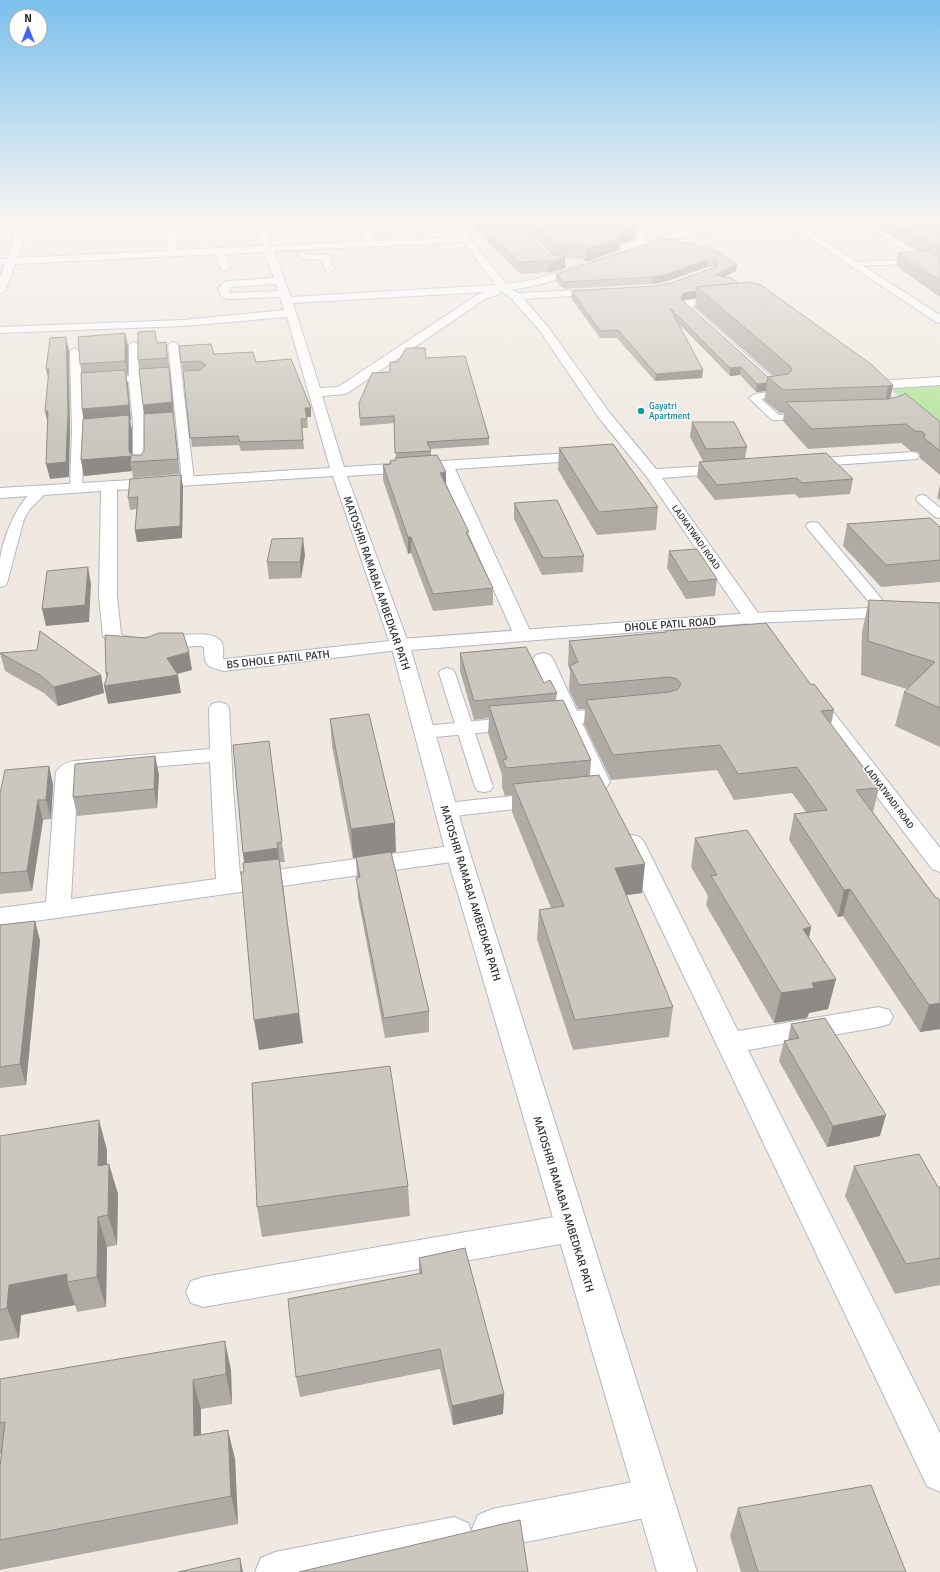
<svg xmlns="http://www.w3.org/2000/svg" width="940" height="1572" viewBox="0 0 940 1572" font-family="Signika,sans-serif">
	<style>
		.green { fill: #b6e59e }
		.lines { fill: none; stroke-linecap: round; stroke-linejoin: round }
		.service-casing { stroke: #b4b7c1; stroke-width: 2 }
		.minor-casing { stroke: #b4b7c1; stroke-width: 2 }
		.tertiary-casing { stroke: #b4b7c1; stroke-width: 2 }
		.service { fill: #fff; fill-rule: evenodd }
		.minor { fill: #fff; fill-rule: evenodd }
		.tertiary { fill: #fff; fill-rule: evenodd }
		.wall { fill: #afaba4; fill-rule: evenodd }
		.shaded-wall { fill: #8e8b86 }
		.building { fill: #cbc7bf; stroke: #8e8b86 }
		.culture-dot { fill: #0f9aa8; stroke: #fff; stroke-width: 1.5 }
		.labels { text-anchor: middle; stroke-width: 3; stroke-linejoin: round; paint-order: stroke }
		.far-culture-label { font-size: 9px; fill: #0d838f; stroke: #fff; text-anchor: start }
		.far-street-label { font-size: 9px; fill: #2e2e2e; stroke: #fff }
		.street-label { font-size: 11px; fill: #2e2e2e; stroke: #fff }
	</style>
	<rect width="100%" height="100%" fill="#efe9e1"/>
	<path class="green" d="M940 385V429L889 388Z"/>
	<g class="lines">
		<g class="service-casing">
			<path id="service" d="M851 217H860L940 265V271Z
				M906 260H909V264L854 266 850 264 854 262Z
				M747 295 758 297 767 301 877 383 900 405 901 407 899 413 885 417 772 420 749 398 755 394 775 391 682 306 685 301 688 300ZM747 301 761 305 869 387 890 408V409L884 411 779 415 761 399 784 396 787 392 786 390 691 306Z
				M134 342 139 345V376L165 374 170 377 165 380 140 382 145 424V466L143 469H135L133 466V424L129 382 102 384 97 381 102 378 129 376V345Z
				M173 342 178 345 194 480 192 483H184L182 480 168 345Z
				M75 348 80 351 84 429 82 488 80 491H72L70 488 72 429 70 351Z
				M43 486 47 487 49 490 30 509 24 519 7 583 5 586 0 587C0 578 0 568 0 559 3 537 20 492 43 486Z
				M922 495 926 496 940 508V518L935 517 918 502 916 499 918 496Z
				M813 522 818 523 890 609 892 612 890 615 885 616 880 615 808 529 806 526 808 523Z
				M447 668 453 670 455 673 493 787 490 791 484 792 478 791 475 787 439 673 441 670Z"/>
		</g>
		<g class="minor-casing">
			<path id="minor" d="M15 217H21L22 219 24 241 17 258 167 251 166 217H174L177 250 263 246 255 217H263L272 246 366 241 360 221 365 218 451 217 469 237 506 284 536 279 580 265H588L589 267 588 269 542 284 512 290 518 293 606 289 607 291 606 293 602 294 524 299 548 327 609 412 656 469 727 465 732 466 734 469 732 472 727 473 662 478 783 648 781 652 774 654 767 652 647 477 599 418 540 331 511 298 501 291 499 294 485 299 346 394 322 396 344 467 587 452 592 453 594 456 592 459 587 460 455 469 532 635 530 639 523 641 516 639 514 635 440 470 347 476 409 645 407 649 224 671C205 666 205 666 204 647L201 646C175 645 120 661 103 636L99 596 101 491 0 498V488L330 468 287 317 183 326 0 333V327L183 320 284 310 280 297 228 299 222 297 218 288 224 282 228 281 274 278 264 252 226 254 230 268 225 271 220 268 216 254 15 264 5 291 0 294V277L5 265H0V259H7L14 241V219ZM444 220 459 237 375 241 370 223ZM463 242 496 285 291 297 274 251ZM276 284 278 291 230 293 229 289 231 287ZM484 292 477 295 338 387 320 388 293 303ZM333 476 389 641 225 659H223C223 654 224 648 222 643 213 622 142 647 121 634L117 596V490Z
				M123 217H131L130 239 125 242 120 239Z
				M502 217H511L540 246 538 248H532Z
				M614 217H624L638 228 647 240 644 243 672 234 653 217H662L681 232 750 217H766L762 220 681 237 639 251 636 250 635 247 594 260H588L586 258 588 256 637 240 632 232Z
				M777 217H787L940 315V323L936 322Z
				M302 251 307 254 329 255 334 269 329 272 325 271 322 260 301 259 297 254Z
				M940 377V385L877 389 872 388 871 385 872 382 877 381Z
				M912 452 917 453 919 456 917 459 805 467 800 466 798 463 800 460 805 459Z
				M543 653 550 655 553 659 577 711 614 708 621 710 624 714 621 718 582 723 610 782 607 787 599 789 591 787 563 725 424 738 417 736 414 732 417 728 424 726 558 713 533 659 536 655Z
				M813 693 820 695 940 848V872L932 869 806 703 803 699 806 695Z
				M219 702 226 704 229 708 233 788 240 875 458 845 466 848 470 853 466 858 458 861 0 926V908L46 902 56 772C61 765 66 762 74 761L210 749 209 708 212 704ZM210 762 216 879 71 899 78 774 80 773Z
				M542 793 550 795 553 800 550 805 446 817 438 815 435 810 438 805 446 803Z
				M632 835 640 837 644 842 738 1031 879 1007 889 1010 893 1017 889 1024 879 1027 748 1050 940 1433V1492L927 1486 620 842 624 837Z
				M572 1214 583 1218 588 1228 583 1238 572 1242 203 1307 191 1303 186 1292 191 1281 203 1277Z
				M654 1478 668 1483 673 1497 668 1511 654 1516 492 1549 478 1543 472 1529 478 1515 492 1509Z
				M454 1517 468 1523 474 1537 468 1551 454 1557 376 1572H255L261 1558 275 1552Z"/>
		</g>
		<g class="tertiary-casing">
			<path id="tertiary" d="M940 605V615L752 623 411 650 470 853 697 1572H657L446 853 391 645 393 641 400 639 752 613Z"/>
		</g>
		<use href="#service" class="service"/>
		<use href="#minor" class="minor"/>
		<use href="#tertiary" class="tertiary"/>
	</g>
	<path class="wall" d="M464 217H510V225L548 254 553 255 513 217H603L636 227 635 239 620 245V250L585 262 583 259 565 258V268L548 273 547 272 520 274 484 238V229L476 230Z
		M862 217H940V297L896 266 898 253 919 251Z
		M716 250 736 271 724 277 738 283 893 385 890 399 940 422V475L920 458V455L918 452 911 451 901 443 808 449 783 421 784 413H780L764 400 766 391 756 392 740 375 730 376 679 324 702 378 655 381 617 338H600L571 298 572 291 654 286 671 283 715 267V266L707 267 664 282 653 284 563 289 556 281V274ZM696 298 695 307 773 376 768 377 683 301 684 300 688 299Z
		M125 333 128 346V375H126L131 420H130L132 430V455H141L144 451V414L138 360 157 343 166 342 171 381 174 417H173L180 474 133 478 132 471 84 476 81 460 84 419 82 373 80 364Z
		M179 346 214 354 256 362 311 417H307L308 428H302L304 449 241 451 239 445 192 447 183 371 201 370H182Z
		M426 358 489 438V445L430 449 431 451V456L446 486 469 537 493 588V605L433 611 411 553 408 554 383 480V465L390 464V461L396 460 395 423 360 426 359 403 390 372 398 362Z
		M692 422 747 447 745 458 853 479 850 494 799 498 795 494 715 500 697 477 699 462 703 461 690 437Z
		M559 448 658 507 656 530 597 535 558 470Z
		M181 475 183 487 182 538 137 542 135 530 137 509 130 510 128 498Z
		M940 484V500L937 498Z
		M514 503 584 556 583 572 542 575 514 519Z
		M847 524 940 527V582L881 587 843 546Z
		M669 551 717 579 715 596 686 599 667 568Z
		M305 555 301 578 269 579 267 562Z
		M869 600 940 603V747L895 726 904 692 907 689 861 675 862 632Z
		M665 631 811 685 834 710 831 725 879 788 873 812 936 898 940 900V1029L920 1032 843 916 838 917 789 840 794 814 806 812 792 793 734 800 717 770 611 780 584 724 585 709H578L569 690 570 671 568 665 569 641 665 632Z
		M0 653 101 675 104 693 58 706 44 693 5 671Z
		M460 653 544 683 557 693 556 700 591 760 590 776 642 893 626 895 673 1007 669 1037 573 1050 537 939 539 910 551 908 512 812V795L505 796 502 787V775L488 733 489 718 474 720 460 671Z
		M330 719 396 852 391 853 429 1011V1032L385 1038 358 898 356 858H353L332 746Z
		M233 745 282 842 285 862H280L303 1043 259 1050 244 872V863Z
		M155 756 159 775 157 808 77 816 73 797Z
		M49 766 53 785 51 819 43 820 32 891 0 894V794Z
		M695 838 811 927 809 938 836 979 828 1009 809 1013 807 1018 774 1023 706 905 708 896 691 867Z
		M35 921 40 941 26 1085 0 1088V925Z
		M791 1024 880 1136 827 1147 779 1061 784 1041 788 1040Z
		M0 1136 107 1150V1164L118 1194 117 1245 107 1247 106 1307 77 1312 75 1305 21 1315 19 1338 0 1341Z
		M854 1166 938 1187H940V1285L895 1294 845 1196Z
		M408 1186 410 1216 262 1237 257 1207Z
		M419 1258 504 1394 503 1414 453 1425 440 1369 300 1397 296 1377 419 1274Z
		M231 1370 232 1404 201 1409V1435L235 1459 238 1524 0 1570V1467L1 1454H0V1379Z
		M738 1508 906 1572H741L730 1536Z"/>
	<path class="shaded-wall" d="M487 217H510V228L484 227V229L476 230V218Z
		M636 227 635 239 620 245V250L585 262 586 249 618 235 621 232Z
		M565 257V268L548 273 549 262Z
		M707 260V267L664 282 653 284V277Z
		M737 264 736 271 714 282 715 275Z
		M696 291V298L688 299 684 300 681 306V299L684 293 689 292Z
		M125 333 128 346V375L125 361Z
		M66 337 69 350 70 429 69 477 50 479 46 464Z
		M166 342 171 381 174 417H173L180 474 178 459 145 419 143 405 169 367Z
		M741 367 740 375 730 376V368Z
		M46 369H49V382Z
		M125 370 128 384 131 420H130L132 430V461L130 462 132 471 84 476 81 460 84 423 82 409Z
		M703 370 702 378 655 381 656 374Z
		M767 383 766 391 756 392 757 384Z
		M893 385 888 408 884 410 888 386Z
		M305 408H311V417H305Z
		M45 411H48V425Z
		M446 472V488L440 473Z
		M181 475 183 487 182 538 137 542 135 530Z
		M408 537H411V553L408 554Z
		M303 538 305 555 301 578 300 562Z
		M88 567 91 584 89 622 46 626 42 609Z
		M189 652 192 670 170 676 167 658Z
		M106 673H108L178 675 181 693 108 704 104 686 108 685Z
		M101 675 104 693 58 706 54 687Z
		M155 756 159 775 157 808 154 789Z
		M49 766 53 785 51 819 46 800Z
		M38 800 43 820 32 891 27 871Z
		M395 823 396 852 353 858 351 829Z
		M278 848 280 868 246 873 243 853Z
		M645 864 642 893 612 897 615 868Z
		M850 889 843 916 838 917 844 890Z
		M35 921 40 941 26 1085 20 1064Z
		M811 927 805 957 803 929Z
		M836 979 828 1009 809 1013 807 1018 774 1023 781 993 812 983Z
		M940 1003V1029L920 1032 929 1005Z
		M299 1013 303 1043 259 1050 254 1020Z
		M886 1115 880 1136 827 1147 833 1126Z
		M99 1120 107 1150 106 1196 98 1166Z
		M109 1164 118 1194 117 1245 108 1215Z
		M98 1217 107 1247 106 1307 97 1277Z
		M67 1274V1282L75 1305 21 1315 19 1338 7 1308 9 1285Z
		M225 1341 231 1370 232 1404 226 1374Z
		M193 1380 201 1409V1465L194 1436Z
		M504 1394 503 1414 453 1425 452 1406Z
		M228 1430 235 1459 238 1524 231 1496Z
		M240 1558 243 1572H241Z"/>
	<path class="building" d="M526 217H603L634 224 636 227 621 232 618 235 621 238 586 249 584 246 580 245 558 246Z
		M885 217H940V249Z
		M518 225 548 254 565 257 549 262 548 261 520 262 484 227Z
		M665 238 716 250 737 264 715 275 731 278 738 283 697 287 696 291 689 292 684 293 681 299 768 377 767 383 757 384 741 367 730 368 670 308 703 370 656 374 618 330 600 331 572 291 654 286 671 283 716 267 718 263 716 260H707L664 275 653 277 563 282 556 274Z
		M926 250 940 258V281L898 253Z
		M749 282 761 285 872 365 893 385 888 386 783 390 768 377 788 374 792 370 790 366 697 287Z
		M155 331 157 343 166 342 167 358 138 360V332Z
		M125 333V361L80 364 78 337Z
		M66 337 68 415 66 462 46 464 48 411H45L49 369H46L50 338Z
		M211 344 214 354 253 352 256 362 291 359 311 408H305L307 419H301L303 440 240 442 238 436 190 438 183 371 200 370 206 365 200 361 181 362 179 346Z
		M406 348H425L426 358 465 356 489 438 427 442 431 451 395 453 394 416 360 418 359 403 372 373 390 372V362H398Z
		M169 367 172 402 143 405 139 369Z
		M125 370 129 405 82 409 81 373Z
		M905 393 940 422V451L924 438 925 435 923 432 915 431 906 424 812 429 786 402 889 399 903 395Z
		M173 412 178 459 130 462 131 456 81 460 83 419 129 415V451L132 455H141L144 451V414Z
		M692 422H734L747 447 706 449Z
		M613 444 658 507 599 512 559 448Z
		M826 453 853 479 802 483 797 478 717 485 699 462Z
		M437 455 446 472 440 473 469 532H466L493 588 433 594 411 537H408L383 465 391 464 390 461 396 460 395 458Z
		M181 475 180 526 135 530 138 497 128 498 130 479Z
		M557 500 584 556 543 558 514 503Z
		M930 518 940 527V560L886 565 847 524Z
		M303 538 300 562H267L272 539Z
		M697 549 717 579 688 582 669 551Z
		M88 567 85 605 42 609 47 571Z
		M869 600 940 603V708L904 692 935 662 868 641Z
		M766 623 811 685 814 684 834 710 821 711 879 788 856 790 936 898H938L940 900V1003L929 1005 850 889 844 890 794 814 827 810 797 767 738 774 720 745 613 755 586 700 670 692 678 689 681 684 677 679 670 677 579 685 570 666 578 662 569 641 666 632 665 631Z
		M40 631 101 675 54 687 40 675 0 653 37 650Z
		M159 633H183L189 652 167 658 178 675 104 686 108 673H106L105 635 146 638Z
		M526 647 544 683 550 680 557 693 474 701 460 653Z
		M563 700 591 760 506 768 503 760 507 759 489 706Z
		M369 714 395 823 351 829 330 719Z
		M269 741 282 842 277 843 278 848 243 853 233 745Z
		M155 756 154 789 73 797 75 764Z
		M49 766 46 800H38L27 871 0 873V794L5 770Z
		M599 775 645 864 615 868 673 1007 575 1020 539 910 564 906 513 784Z
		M747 830 811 927 803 929 836 979 812 983 814 988 781 993 711 876 717 875 695 838Z
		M391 852 429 1011 384 1018 356 878 360 877 356 857Z
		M279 859 299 1013 254 1020 241 872H244L243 863Z
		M35 921 20 1064 0 1067V925Z
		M825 1018 886 1115 833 1126 784 1041 799 1038 791 1024Z
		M390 1066 408 1186 257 1207 252 1083Z
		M99 1120 98 1166 109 1164 108 1215 98 1217 97 1277 67 1282V1274L9 1285 7 1308 0 1310V1136Z
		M919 1154 938 1187H940V1258L906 1264 854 1166Z
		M465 1248 504 1394 452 1406 440 1349 296 1377 288 1299 422 1273 419 1258Z
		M225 1341 226 1374 193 1380 194 1436 228 1430 231 1496 0 1540V1467L5 1422 0 1423V1379Z
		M871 1485 906 1572H758L738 1508Z
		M520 1520 528 1572H299Z
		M240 1558 241 1572H178Z"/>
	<linearGradient id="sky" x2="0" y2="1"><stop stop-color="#7abfeb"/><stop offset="0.5" stop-color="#f8f5f2"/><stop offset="1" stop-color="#f8f5f2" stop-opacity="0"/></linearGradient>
	<rect width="940" height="437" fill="url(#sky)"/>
	<circle class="culture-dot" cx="641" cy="411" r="4"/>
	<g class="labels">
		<g class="far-culture-label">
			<text x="649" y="409">Gayatri<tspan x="649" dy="10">Apartment</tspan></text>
		</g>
		<g class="far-street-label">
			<text transform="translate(696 537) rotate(55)" y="3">LADKATWADI ROAD</text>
			<text transform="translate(889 797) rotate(53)" y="3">LADKATWADI ROAD</text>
		</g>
		<g class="street-label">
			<text transform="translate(377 583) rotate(71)" y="4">MATOSHRI RAMABAI AMBEDKAR PATH</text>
			<text transform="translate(670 624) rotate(-4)" y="4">DHOLE PATIL ROAD</text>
			<text transform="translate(278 659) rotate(-6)" y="4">BS DHOLE PATIL PATH</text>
			<text transform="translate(471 893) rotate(73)" y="4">MATOSHRI RAMABAI AMBEDKAR PATH</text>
			<text transform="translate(564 1204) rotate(73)" y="4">MATOSHRI RAMABAI AMBEDKAR PATH</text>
		</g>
	</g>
	<g transform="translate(28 28)"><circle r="19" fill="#ffffff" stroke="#ababab"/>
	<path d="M0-3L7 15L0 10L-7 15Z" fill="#4264fb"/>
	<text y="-6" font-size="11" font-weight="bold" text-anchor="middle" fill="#2e2e2e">N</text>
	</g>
</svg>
